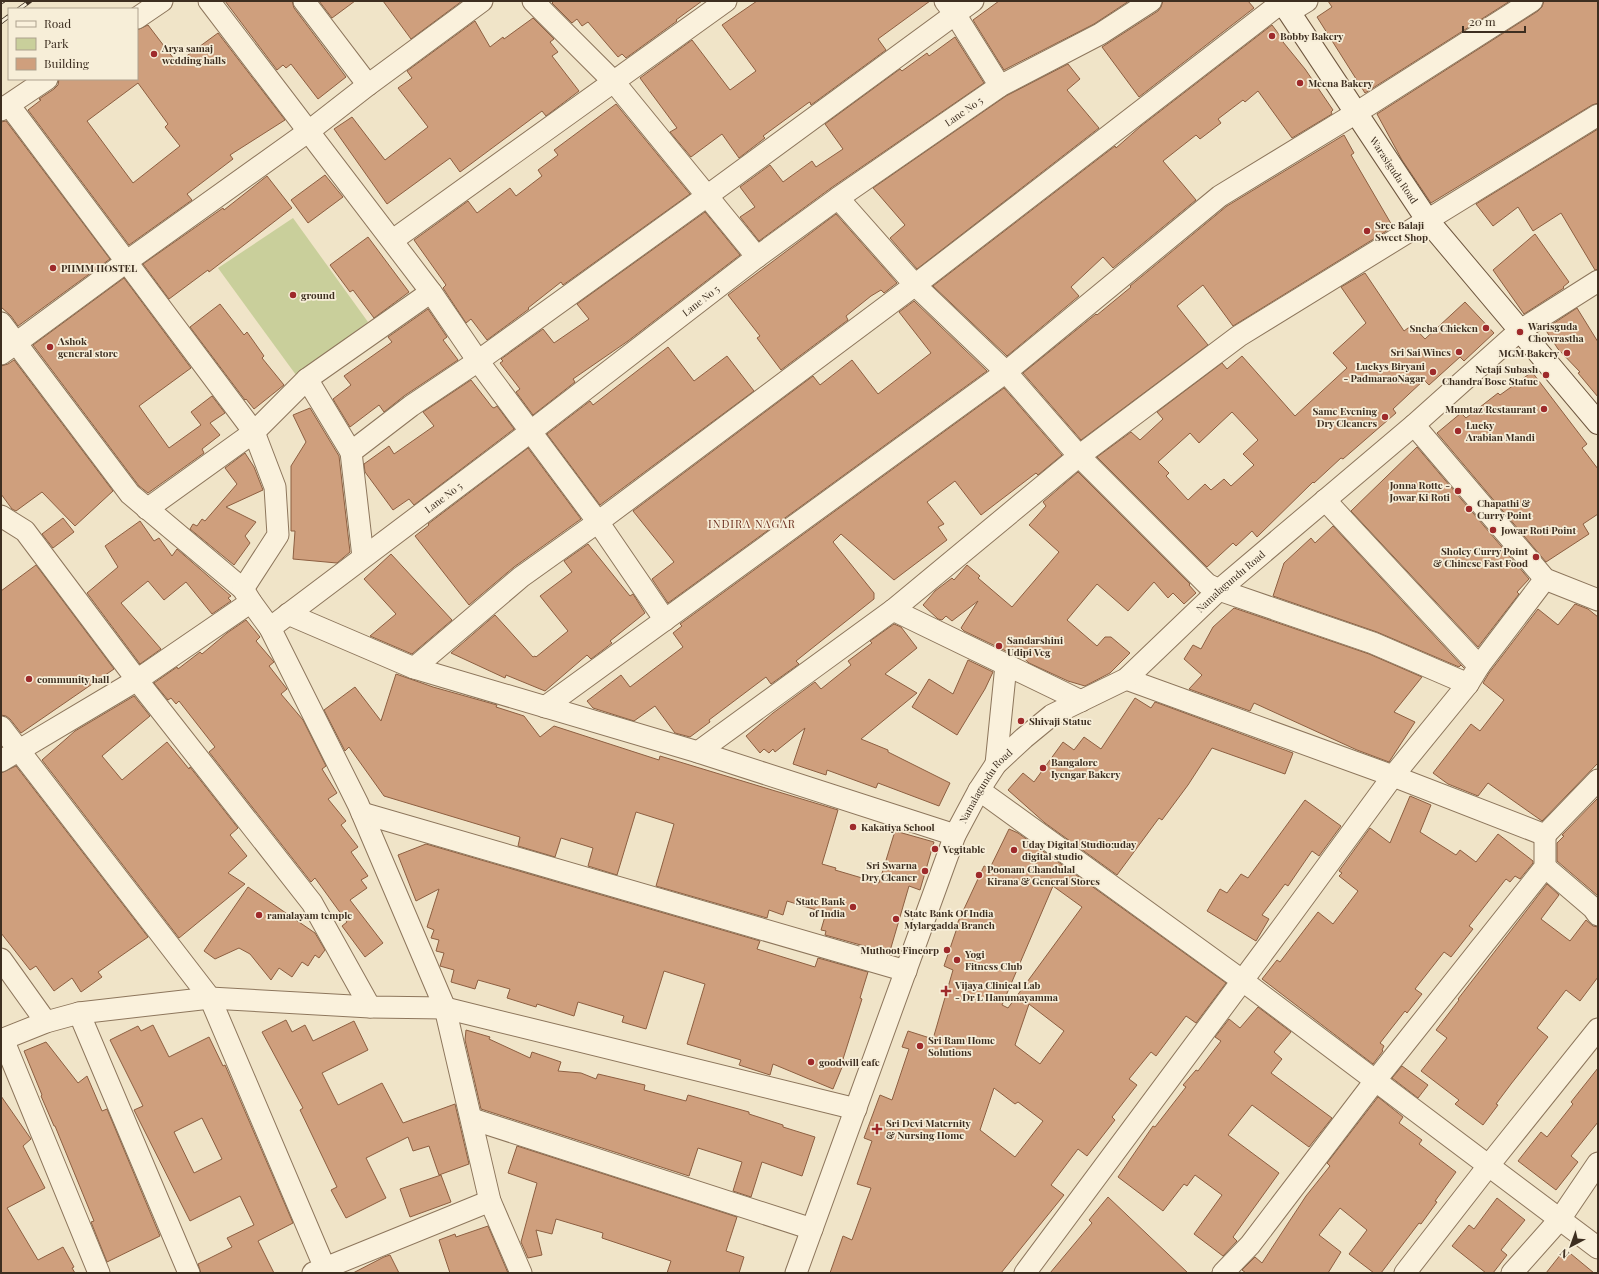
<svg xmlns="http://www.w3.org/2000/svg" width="1599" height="1274" viewBox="0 0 1599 1274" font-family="'Playfair Display',serif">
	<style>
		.green { fill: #c9cf9b }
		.building { fill: #cf9f7d; stroke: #8d5f41; fill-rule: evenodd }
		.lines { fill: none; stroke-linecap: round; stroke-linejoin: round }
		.street-casing { stroke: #8d765c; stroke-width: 23 }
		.secondary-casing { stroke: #6f573f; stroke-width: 24 }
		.street { stroke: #faf1dc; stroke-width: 21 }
		.secondary { stroke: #faf1dc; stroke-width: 22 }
		.rail-casing { stroke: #3d2e20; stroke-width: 4.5 }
		.rail { stroke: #f7eed8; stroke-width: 3; stroke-dasharray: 9; stroke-linecap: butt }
		.poi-dot { fill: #9e2a2b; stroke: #f7eed8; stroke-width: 1.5 }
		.labels { text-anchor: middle; stroke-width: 3.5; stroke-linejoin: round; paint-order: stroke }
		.poi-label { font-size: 10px; font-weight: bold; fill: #3d2e20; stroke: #f7eed8; text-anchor: start }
		.street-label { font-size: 10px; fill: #3d2e20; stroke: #f7eed8 }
		.neighbourhood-label { font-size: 11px; letter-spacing: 1px; fill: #6b2e1e; stroke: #f7eed8 }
	</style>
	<rect width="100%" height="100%" fill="#f0e4c8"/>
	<path class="green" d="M293 218 368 322 296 375 218 268Z"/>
	<path class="building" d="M225 1H292L294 8 346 77 318 99 291 64 286 68 283 65 277 70Z
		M319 1H355L332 18Z
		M383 1H462L411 39Z
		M554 1H702L676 20 677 21 626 58 622 54 618 57 588 22 582 26 577 19 572 23 552 3Z
		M757 1H930L878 39 886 50 811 105 810 102 808 103 763 136 765 138 739 158 722 134 691 157 670 132 677 128 640 78 692 40 730 90 756 71 722 25Z
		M999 1H1129L1094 24 1004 70 973 20Z
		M1163 1H1248L1254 8 1139 97 1102 47 1158 11 1161 7Z
		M1328 1H1510L1365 93 1317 17 1332 7Z
		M1544 1H1598V103L1592 105 1431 203 1402 160 1377 114 1538 11 1542 7Z
		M533 18 554 39 550 42 558 52 552 56 579 91 546 116 542 111 460 172 450 158 387 204 334 129 352 117 385 160 428 127 398 88 412 78 407 71 475 21 490 47 503 37 504 39Z
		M148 25 177 63 218 33 285 120 230 155 233 159 187 194 192 200 129 245 28 110 41 100 39 99 54 89 58 85 59 79H137V30ZM138 83 168 124 165 127 180 146 133 183 87 121Z
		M1272 25 1284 41 1283 42 1305 69 1333 110 1331 112 1332 114 1292 138 1258 91 1245 102 1243 100 1218 119 1221 123 1200 139 1196 135 1163 161 1196 200 1113 268 1103 257 1071 287 1079 296 1007 356 933 286 1115 146 1116 148 1141 126Z
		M955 37 984 83 831 188 759 241 740 217 755 207 740 187 770 165 783 182 812 161 816 167 843 149 825 124 900 69 902 71 927 53 929 56Z
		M1068 64 1080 79 1067 90 1099 128 917 269 890 238 905 225 873 188 1006 96Z
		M616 104 690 194 563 285 561 282 528 308 529 309 487 340 471 319 466 323 443 288 446 285 414 240 468 201 477 213 510 188 516 196 542 176 538 170 558 155 554 150Z
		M6 121 110 259 18 326 11 316 1 307V122Z
		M1598 129V269L1595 270 1561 213 1533 231 1518 207 1493 226 1476 204Z
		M1344 135 1354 153 1351 155 1393 227 1233 326 1203 285 1177 306 1208 345 1081 440 1023 373 1096 314 1097 315 1131 287 1130 286 1227 206Z
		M325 175 343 197 308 223 291 200Z
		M267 176 292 208 209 272 208 270 169 299 143 264 223 208 224 210Z
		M705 212 740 255 628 341 573 379 575 382 533 415 516 392 520 389 500 363 503 361 501 359 543 329 554 343 589 319 577 304Z
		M836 214 897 283 884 293 881 290 871 296 846 316 848 320 781 370 757 338 760 336 728 295Z
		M1535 234 1569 282 1563 287 1564 288 1524 314 1493 270Z
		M368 237 409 292 374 318 353 290 350 292 330 265Z
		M1365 273 1404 331 1412 325 1425 339 1465 302 1494 333 1464 361 1460 357 1429 385 1424 380 1393 409 1396 413 1343 459 1341 458 1314 483 1313 482 1257 537 1252 531 1236 546 1233 543 1207 567 1097 457 1131 432 1140 440 1163 419 1157 412 1222 363 1227 369 1242 356 1295 416 1347 368 1333 353 1366 323 1341 287ZM1232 412 1258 440 1243 454 1254 465 1231 486 1224 479 1211 490 1205 484 1188 500 1166 476 1169 473 1158 462 1190 433 1199 443Z
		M124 278 191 368 139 406 169 448 201 425 191 412 212 396 225 413 210 423 220 435 202 449 204 453 148 493 139 486 33 345Z
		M914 301 987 371 668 603 652 579 674 562 633 511 813 376 820 385 852 360 878 394 931 353 899 312Z
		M220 304 244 335 247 332 264 356 262 358 284 385 254 409 246 399 245 400 190 327Z
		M1577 308 1598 342V397L1578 373 1580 372 1558 349 1545 329Z
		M428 309 447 337 443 340 458 360 404 396 384 412 379 405 350 427 333 399 351 385 344 376 392 342 388 337Z
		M668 347 694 381 727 356 754 391 600 505 547 434 590 401 593 405Z
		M14 360 113 491 75 526 42 492 16 511 12 509 1 494V366L8 364Z
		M1532 372 1587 444 1582 448 1598 469V514L1583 524 1589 534 1546 562 1437 433 1461 413 1466 418 1498 393 1500 395Z
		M471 380 492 407 494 408 497 406 514 429 414 505 409 499 393 510 365 472 364 464 389 446 394 454 434 426 423 412Z
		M1004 388 1062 455 1038 475 1036 473 981 515 955 481 927 502 944 524 938 527 947 540 894 580 841 534 833 542 874 593V599L796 661 799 664 771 684 766 677 709 720 710 722 690 737 675 733 655 706 634 721 593 708 587 701 621 675 630 687 683 647 673 633 682 626 680 624Z
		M310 408 339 456 350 552 337 563 293 559 295 531H291V466L306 442 293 415Z
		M1417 447 1529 579 1517 592 1519 594 1478 647 1351 511Z
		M528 448 581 519 514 567 469 605 415 536 429 525 428 524Z
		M245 453 254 467 263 490 226 507 256 522 245 536 250 543 234 565 190 529 193 524 197 526 202 519 205 521 237 484 225 468Z
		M1078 472 1190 584 1189 585 1196 593 1184 604 1173 593 1168 598 1154 582 1128 611 1097 584 1067 620 1097 646 1105 637H1111L1130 653 1110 673 1085 686 1068 681 1029 663 1012 647 1008 652 964 631 961 628 978 601 952 621 946 616 942 620 938 619 923 605 935 591 952 578 954 580 967 565 980 576 978 578 1012 607 1059 552 1029 525 1046 506 1043 502Z
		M63 518 74 532 53 548 42 534Z
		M140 521 154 541 159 538 172 556 177 549 231 596 228 598 231 601 212 614 186 582 164 600 148 581 121 603 161 649 140 664 87 593 118 567 105 546Z
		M1333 526 1464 668 1461 665 1459 667 1377 632 1273 596 1284 563 1311 538 1315 543Z
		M588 544 630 596 633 594 645 613 610 641 612 643 603 650 591 659 587 655 545 691 506 675 505 678 451 653 495 615 533 657 535 656 536 657 568 631 540 596 572 572 564 561Z
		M391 554 452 620 412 654 370 636 396 614 364 579Z
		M36 565 114 669 21 733 10 719 6 716 1 715V591Z
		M1575 604 1588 609 1598 617V763L1542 821 1488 783 1478 796 1448 784 1433 773 1471 724 1480 731 1504 700 1483 683 1489 673 1538 609 1558 625Z
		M1234 608 1369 654 1422 677 1394 712 1415 722 1389 762 1357 750 1254 703 1250 711 1189 689 1202 675 1184 659 1193 645 1201 649 1213 627Z
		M246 620 260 637 256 641 274 662 269 666 287 689 281 694 303 720 326 766 322 769 337 793 328 799 346 821 341 825 358 847 351 852 368 876 361 880 367 888 350 900 383 943 365 957 342 926 347 922 315 878 311 882 209 752 215 747 179 701 176 704 171 698 168 700 154 683 177 667 178 669 200 652 202 654 227 633Z
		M894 624 901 627 917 648 885 674 917 693 861 739 888 750V752L950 783 939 806 878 783 876 788 827 770 826 775 793 764 805 728 775 752 773 749 769 753 764 749 760 753 746 736 773 713 815 682 821 689 851 665 848 661 872 643 870 641Z
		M968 660 993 672 985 689 957 735 912 707 929 679 953 694Z
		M396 674 433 687 497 705 496 707 524 716 540 737 554 726 659 760 660 756 838 810 822 864 836 868 835 870 879 883 895 831 934 842 920 890 909 886 890 951 876 947 875 949 825 935 826 931 821 930 826 913 787 901 783 915 769 910 767 918 656 886 674 824 636 812 617 875 588 866 593 848 561 838 555 857 518 846 520 837 384 796 349 747 345 751 324 710 355 687 381 721Z
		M134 696 150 716 102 756 122 780 167 742 189 769 190 767 238 828 230 835 247 856 228 873 245 884 179 938 42 760 75 731Z
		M1135 698 1151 708 1155 702 1293 753 1285 774 1212 748 1188 785 1162 820 1159 818 1117 875 1045 823 1008 790 1023 773 1034 782 1063 742 1074 750 1084 737 1101 749Z
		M16 766 148 937 98 972 102 977 81 992 72 978 54 991 36 966 30 970 1 933V773Z
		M1410 796 1431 805 1420 832 1456 855 1460 850 1476 862 1498 834 1533 861V863L1520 879 1515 876 1510 882 1506 879 1469 926 1473 929 1451 957 1444 952 1415 989 1422 994 1407 1013 1405 1011 1380 1043 1384 1046 1382 1050 1383 1051 1373 1064 1262 979 1277 960 1280 962 1318 912 1333 924 1358 891 1339 876 1342 873 1339 871 1370 828 1390 843Z
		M1597 799 1598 800V896L1557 861V843L1564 836 1562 835Z
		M1305 800 1341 826 1319 856 1312 851 1288 886 1285 884 1262 915 1269 919 1256 941 1207 911 1220 889 1227 893 1241 874 1248 878Z
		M1009 829 1018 833 1226 983 1196 1023 1186 1016 1156 1056 1151 1052 1129 1079 1137 1085 1112 1117 1115 1120 1087 1156 1078 1149 1051 1185 1064 1195 1001 1273H830L843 1236 852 1240 871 1188 857 1184 872 1141 864 1138 880 1095 892 1100 909 1049 902 1047 908 1031 933 1039 953 970 944 966 958 925 957 924 984 866 990 868ZM1053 886 1082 907 1008 1008 1002 1005ZM1029 1004 1064 1031 1040 1064 1015 1045ZM994 1088 1015 1104 1018 1102 1043 1121 1015 1157 980 1130Z
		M426 844 760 941 757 949 815 967 818 958 868 972 860 998 862 999 843 1059 845 1060 833 1089 773 1064 770 1075 739 1065 741 1060 687 1044 705 984 664 971 646 1029 622 1022 624 1016 578 1002 574 1016 537 1004 536 1007 507 998 510 989 478 980 475 989 451 982 454 970 440 966 444 953 436 951 439 940 431 938 434 930 427 927 439 889 416 901 398 855Z
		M1547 884 1559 895 1541 919 1570 941 1586 920 1593 926 1598 927V977L1580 1001 1566 990 1537 1028 1548 1037 1511 1084 1496 1104 1498 1105 1483 1125 1455 1104 1459 1100 1421 1071 1447 1038 1436 1030 1459 1000 1458 999Z
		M248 887 315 933 325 950 319 958 315 955 308 966 302 962 292 977 279 968 271 980 250 954 239 948 215 959 204 951Z
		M1258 1007 1291 1032 1274 1052 1282 1059 1271 1073 1332 1118 1309 1147 1252 1105 1228 1135 1279 1173 1233 1237 1237 1241 1223 1256 1194 1234 1222 1195 1195 1175 1187 1186 1184 1184 1163 1211 1118 1177 1153 1126 1155 1127 1186 1087 1183 1085 1196 1070 1198 1071 1221 1041 1215 1037 1229 1019 1240 1028Z
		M286 1020 292 1032 305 1025 313 1041 354 1021 368 1050 322 1073 338 1105 382 1083 403 1123 455 1104 469 1164 439 1175 429 1146 413 1151 408 1137 366 1158 386 1198 346 1218 331 1190 337 1187 300 1110 303 1108 262 1032Z
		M153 1025 169 1057 209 1037 223 1066 225 1065 293 1223 258 1241 274 1273H201L198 1264 232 1247 227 1238 254 1225 240 1196 190 1221 134 1110 143 1106 110 1040 138 1026 141 1031ZM202 1118 222 1159 194 1173 174 1132Z
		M466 1030 490 1037 489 1039 530 1058 532 1052 561 1062 558 1071 581 1073 596 1079 598 1074 645 1085 644 1090 686 1101 688 1095 749 1112V1114L783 1125V1127L815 1137 802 1176 762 1162 751 1197 733 1191 742 1162 698 1148 689 1176 481 1109 465 1040Z
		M46 1042 78 1083 87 1076 102 1111 107 1109 160 1236 107 1262 91 1222 94 1221 55 1126H54L41 1096 42 1095 24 1051Z
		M1402 1066 1428 1085 1418 1098 1392 1078Z
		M1598 1068V1122L1571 1156 1578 1162 1556 1190 1518 1161 1541 1132 1547 1137 1573 1104 1571 1102Z
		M1 1096 31 1139 23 1146 45 1188 7 1208 38 1260 63 1247 74 1267 72 1268 75 1273H1Z
		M1378 1097 1403 1117 1399 1123 1422 1140 1419 1144 1456 1172 1435 1201 1437 1202 1421 1224 1419 1223 1381 1273H1374L1349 1254 1367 1230 1340 1208 1319 1235 1341 1252 1328 1273H1246L1242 1270 1255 1257 1262 1263 1306 1196 1330 1166 1327 1163Z
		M517 1146 737 1217 726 1251 744 1257 739 1273H667L671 1261 602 1238 603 1233 556 1219 552 1234 536 1230 542 1255 528 1258 521 1242 537 1183 508 1173Z
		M441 1175 451 1202 410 1217 400 1189Z
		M1108 1197 1188 1273H1050L1092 1223 1089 1220Z
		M1497 1198 1525 1220 1501 1250 1507 1255 1493 1273H1486L1452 1246 1469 1225 1474 1229Z
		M488 1226 508 1273H450L439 1240 455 1234 456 1237Z
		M1565 1249 1594 1273H1546Z
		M390 1255 399 1273H353L384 1257Z"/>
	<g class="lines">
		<g class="street-casing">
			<g id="street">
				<path d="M209 1 431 292 478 361 598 522 665 620"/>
				<path d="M304 1 368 85"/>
				<path d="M533 1 614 82 757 257"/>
				<path d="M945 1 955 14 1000 86"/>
				<path d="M1289 12 1307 1"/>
				<path d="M137 18 162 1"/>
				<path d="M9 105 254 432 307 379 431 292"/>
				<path d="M1 110 47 79"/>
				<path d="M838 198 915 285 1006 372 1079 456 1207 584 1219 590 1373 643 1468 684"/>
				<path d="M393 240 726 1"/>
				<path d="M1 323 130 494 243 589 251 602 270 628 358 804 445 1008 490 1201 521 1273"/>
				<path d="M1 354 126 262 309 131 368 85 482 1"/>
				<path d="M307 379 351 452 411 406 478 361 707 196 973 1"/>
				<path d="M1414 425 1545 579 1598 600"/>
				<path d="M351 452 363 557"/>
				<path d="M1325 500 1479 666"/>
				<path d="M147 509 254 432 275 487 278 535 243 589"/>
				<path d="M1 516 25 531 137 680 312 903 370 1007"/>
				<path d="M893 610 1081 701"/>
				<path d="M288 614 414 668 698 752 955 835"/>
				<path id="s1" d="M270 628 530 432 757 257 838 198 1000 86 1100 34 1151 1"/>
				<path d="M414 668 521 577 598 522 915 285 1281 3"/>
				<path d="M1126 679 1393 776 1545 835 1598 780"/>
				<path d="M545 707 1006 372 1220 196 1356 113 1532 1"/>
				<path d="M1 727 210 998 327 1273"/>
				<path d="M698 752 893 610 1079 456 1239 336 1598 115"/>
				<path d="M1 761 137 680 251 602"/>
				<path d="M996 764 1006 665"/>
				<path d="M979 790 1243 981 1598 1248"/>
				<path d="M362 813 906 971"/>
				<path d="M1545 867 1593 908 1598 915"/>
				<path d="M1 959 46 1022"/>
				<path d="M79 1013 189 1273"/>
				<path d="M3 1039 99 1273"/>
				<path d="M1 1040 46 1022 79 1013 210 998 370 1007 445 1008 856 1109"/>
				<path d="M472 1119 812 1229"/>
				<path d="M313 1273 490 1201"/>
				<path id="s2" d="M796 1273 955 835 979 790 996 764 1024 738 1052 715 1126 679 1219 590 1414 425 1519 331 1598 281"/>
				<path d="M1025 1273 1283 926 1393 776 1468 684 1479 666 1545 579"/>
				<path d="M1223 1273 1250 1245 1375 1081 1545 867V835"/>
				<path d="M1405 1273 1489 1165 1598 1029"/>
				<path d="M1512 1273 1560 1219 1598 1163"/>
			</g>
		</g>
		<g class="secondary-casing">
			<g id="secondary">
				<path id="s3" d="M1280 1 1289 12 1428 221 1598 423"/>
			</g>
		</g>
		<use href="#street" class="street"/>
		<use href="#secondary" class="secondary"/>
		<g class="rail-casing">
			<path id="rail" d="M1 2 3 1
				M19 9 30 1
				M1 22 9 16"/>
		</g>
		<use href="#rail" class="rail"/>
	</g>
	<g class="poi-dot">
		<circle cx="1272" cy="36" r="4"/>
		<circle cx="154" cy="54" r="4"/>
		<circle cx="1300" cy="83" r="4"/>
		<circle cx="1367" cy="231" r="4"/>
		<circle cx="53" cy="268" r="4"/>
		<circle cx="293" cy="295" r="4"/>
		<circle cx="1486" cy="328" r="4"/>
		<circle cx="1520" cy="332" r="4"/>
		<circle cx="50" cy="347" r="4"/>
		<circle cx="1459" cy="352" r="4"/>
		<circle cx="1567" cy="353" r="4"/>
		<circle cx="1433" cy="372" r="4"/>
		<circle cx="1546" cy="375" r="4"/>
		<circle cx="1544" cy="409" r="4"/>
		<circle cx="1385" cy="417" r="4"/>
		<circle cx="1458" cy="431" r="4"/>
		<circle cx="1458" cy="491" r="4"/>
		<circle cx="1469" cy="509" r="4"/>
		<circle cx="1493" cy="530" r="4"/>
		<circle cx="1536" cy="557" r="4"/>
		<circle cx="999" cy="646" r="4"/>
		<circle cx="29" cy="679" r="4"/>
		<circle cx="1021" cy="721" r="4"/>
		<circle cx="1043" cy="768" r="4"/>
		<circle cx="853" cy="827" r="4"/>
		<circle cx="935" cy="849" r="4"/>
		<circle cx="1014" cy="850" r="4"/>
		<circle cx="925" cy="871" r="4"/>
		<circle cx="979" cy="875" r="4"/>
		<circle cx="853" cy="907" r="4"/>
		<circle cx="259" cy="915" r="4"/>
		<circle cx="896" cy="919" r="4"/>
		<circle cx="947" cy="950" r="4"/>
		<circle cx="957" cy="960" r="4"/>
		<path d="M944 985h4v4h4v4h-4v4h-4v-4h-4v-4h4z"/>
		<circle cx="920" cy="1046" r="4"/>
		<circle cx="811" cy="1062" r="4"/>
		<path d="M875 1123h4v4h4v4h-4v4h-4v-4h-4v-4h4z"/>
	</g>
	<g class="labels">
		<g class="poi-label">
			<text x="1280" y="40">Bobby Bakery</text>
			<text x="162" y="52">Arya samaj<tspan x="162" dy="12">wedding halls</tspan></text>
			<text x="1308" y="87">Meena Bakery</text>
			<text x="1375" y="229">Sree Balaji<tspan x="1375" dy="12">Sweet Shop</tspan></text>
			<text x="61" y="272">PHMM HOSTEL</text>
			<text x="301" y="299">ground</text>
			<text x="1528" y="330">Warisguda<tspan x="1528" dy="12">Chowrastha</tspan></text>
			<text x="1478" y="332" text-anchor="end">Sneha Chicken</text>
			<text x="58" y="345">Ashok<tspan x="58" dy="12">general store</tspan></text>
			<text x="1451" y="356" text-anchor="end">Sri Sai Wines</text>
			<text x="1559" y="357" text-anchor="end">MGM Bakery</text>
			<text x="1425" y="370" text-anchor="end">Luckys Biryani<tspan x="1425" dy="12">- PadmaraoNagar</tspan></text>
			<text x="1538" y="373" text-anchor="end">Netaji Subash<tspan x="1538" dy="12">Chandra Bose Statue</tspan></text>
			<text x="1536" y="413" text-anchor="end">Mumtaz Restaurant</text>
			<text x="1377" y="415" text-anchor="end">Same Evening<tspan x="1377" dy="12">Dry Cleaners</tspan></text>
			<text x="1466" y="429">Lucky<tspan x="1466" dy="12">Arabian Mandi</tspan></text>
			<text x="1450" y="489" text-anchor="end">Jonna Rotte -<tspan x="1450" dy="12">Jowar Ki Roti</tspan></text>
			<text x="1477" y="507">Chapathi &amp;<tspan x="1477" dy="12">Curry Point</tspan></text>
			<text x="1501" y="534">Jowar Roti Point</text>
			<text x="1528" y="555" text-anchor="end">Sholey Curry Point<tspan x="1528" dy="12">&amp; Chinese Fast Food</tspan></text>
			<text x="1007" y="644">Sandarshini<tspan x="1007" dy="12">Udipi Veg</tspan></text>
			<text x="37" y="683">community hall</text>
			<text x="1029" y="725">Shivaji Statue</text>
			<text x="1051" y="766">Bangalore<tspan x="1051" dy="12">Iyengar Bakery</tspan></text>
			<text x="861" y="831">Kakatiya School</text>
			<text x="1022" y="848">Uday Digital Studio;uday<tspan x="1022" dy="12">digital studio</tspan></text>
			<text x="943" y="853">Vegitable</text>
			<text x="917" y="869" text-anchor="end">Sri Swarna<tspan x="917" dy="12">Dry Cleaner</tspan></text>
			<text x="987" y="873">Poonam Chandulal<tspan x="987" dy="12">Kirana &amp; General Stores</tspan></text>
			<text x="845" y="905" text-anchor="end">State Bank<tspan x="845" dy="12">of India</tspan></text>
			<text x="904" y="917">State Bank Of India<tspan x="904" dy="12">Mylargadda Branch</tspan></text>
			<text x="267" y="919">ramalayam temple</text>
			<text x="939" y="954" text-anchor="end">Muthoot Fincorp</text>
			<text x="965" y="958">Yogi<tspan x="965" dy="12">Fitness Club</tspan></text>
			<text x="955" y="989">Vijaya Clinical Lab<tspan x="955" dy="12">- Dr L Hanumayamma</tspan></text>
			<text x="928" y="1044">Sri Ram Home<tspan x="928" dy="12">Solutions</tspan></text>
			<text x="819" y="1066">goodwill cafe</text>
			<text x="886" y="1127">Sri Devi Maternity<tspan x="886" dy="12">&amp; Nursing Home</tspan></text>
		</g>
		<g class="street-label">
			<text dy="4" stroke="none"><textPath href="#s1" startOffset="865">Lane No 5</textPath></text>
			<text dy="4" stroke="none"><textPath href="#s3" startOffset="204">Warasiguda Road</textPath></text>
			<text dy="4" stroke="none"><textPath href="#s1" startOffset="541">Lane No 5</textPath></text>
			<text dy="4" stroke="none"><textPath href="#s1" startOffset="217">Lane No 5</textPath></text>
			<text dy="4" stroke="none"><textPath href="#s2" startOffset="848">Namalagundu Road</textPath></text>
			<text dy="4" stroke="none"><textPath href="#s2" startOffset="524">Namalagundu Road</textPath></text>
		</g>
		<g class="neighbourhood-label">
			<text x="752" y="528">INDIRA NAGAR</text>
		</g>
	</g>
	<rect width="1599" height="1274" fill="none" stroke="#3d2e20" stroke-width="4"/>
	<rect x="8" y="8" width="130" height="72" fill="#f7eed8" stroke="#ada18e"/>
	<rect x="16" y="21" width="20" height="6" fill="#faf1dc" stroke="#ada18e"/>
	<text x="44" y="28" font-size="12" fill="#3d2e20">Road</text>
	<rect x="16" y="38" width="20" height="12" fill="#c9cf9b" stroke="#ada18e"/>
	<text x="44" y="48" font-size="12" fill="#3d2e20">Park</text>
	<rect x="16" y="58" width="20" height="12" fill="#cf9f7d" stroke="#ada18e"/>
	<text x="44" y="68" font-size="12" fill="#3d2e20">Building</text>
	<g transform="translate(1571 1246) rotate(221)" stroke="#f7eed8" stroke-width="3" paint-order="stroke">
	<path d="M0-3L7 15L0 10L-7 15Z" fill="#3d2e20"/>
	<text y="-6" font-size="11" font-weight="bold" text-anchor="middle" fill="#3d2e20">N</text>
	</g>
	<path d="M1463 26v6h62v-6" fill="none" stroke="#3d2e20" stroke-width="2"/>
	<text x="1469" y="26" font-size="12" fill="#3d2e20" stroke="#f7eed8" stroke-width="3" paint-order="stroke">20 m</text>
</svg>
